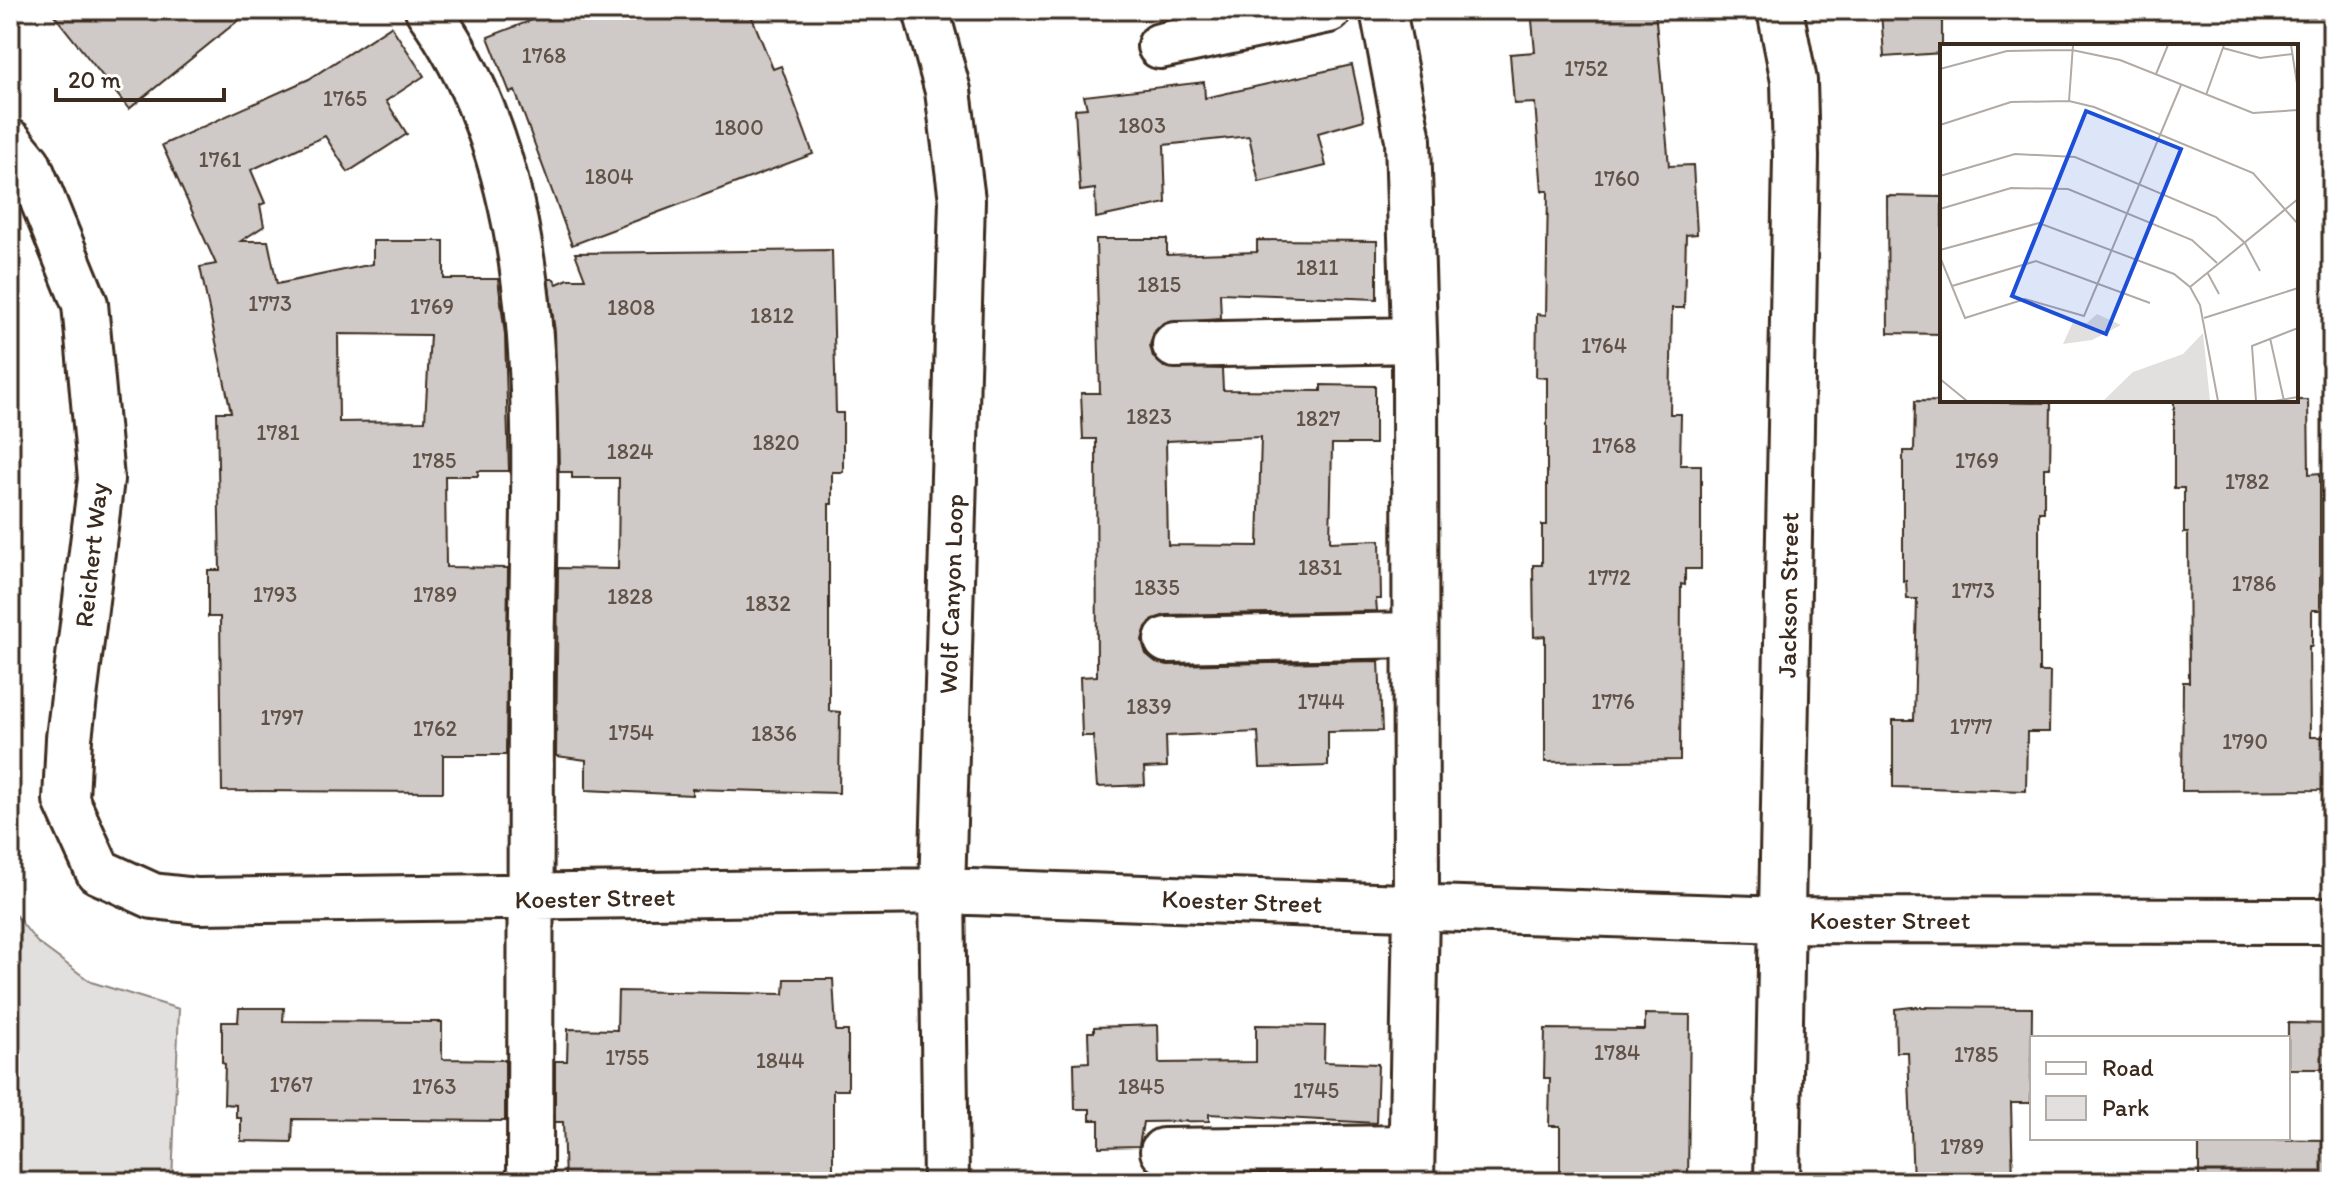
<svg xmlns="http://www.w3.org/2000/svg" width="2342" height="1192" viewBox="0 0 2342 1192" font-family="Itim,sans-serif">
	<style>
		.green { fill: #e2e0de; stroke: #8e857e; stroke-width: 2 }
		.building { fill: #cfcac7; stroke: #3b2a1e; stroke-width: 2; fill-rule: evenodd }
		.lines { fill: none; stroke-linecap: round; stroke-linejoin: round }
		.minor-casing { stroke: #3b2a1e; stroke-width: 50 }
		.path { stroke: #3b2a1e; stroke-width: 5; stroke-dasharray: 8 6; stroke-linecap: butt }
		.minor { stroke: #fff; stroke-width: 44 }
		.labels { text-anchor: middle; stroke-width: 8; stroke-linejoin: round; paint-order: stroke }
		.number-label { font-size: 22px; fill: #605248 }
		.street-label { font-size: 26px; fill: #3b2a1e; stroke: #fff }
		.inset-road { fill: none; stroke: #b1aaa5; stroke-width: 2 }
		.view { fill: #1d4ed8; fill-opacity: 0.15; stroke: #1d4ed8; stroke-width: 4 }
		.inset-edge { fill: none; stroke: #3b2a1e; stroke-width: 4 }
	</style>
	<rect width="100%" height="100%" fill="#fff"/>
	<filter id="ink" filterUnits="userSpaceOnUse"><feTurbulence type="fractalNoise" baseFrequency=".0125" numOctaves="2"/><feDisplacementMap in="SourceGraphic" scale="16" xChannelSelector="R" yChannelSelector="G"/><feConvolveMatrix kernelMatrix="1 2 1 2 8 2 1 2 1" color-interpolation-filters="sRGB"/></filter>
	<g filter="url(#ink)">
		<path class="green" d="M10 908 37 942 91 982 179 1009 172 1182H10Z"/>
		<path class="building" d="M50 10H251L129 109Z
			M558 10H749L773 69 781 66 813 154 572 245 515 91 510 93 488 37Z
			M1531 10H1655L1669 166 1693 165 1697 234 1686 235 1684 308H1672L1670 414H1681L1680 465H1701V569H1685V585L1681 584 1680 760 1545 762V636L1534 637 1533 565H1542V525H1547V378L1536 377 1537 314 1546 315 1548 191H1542L1535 103 1514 104 1510 54 1535 52Z
			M1881 10H1942V53L1884 57Z
			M391 26 424 76 386 101 407 134 348 172 325 136 251 170 265 203 260 205 264 226 241 241H268L277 284 373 264V241H444V279H498L505 335 509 471H478V476H445L446 567 508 568 506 755H443V792L222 791 220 617H208V570H220L217 412H231L200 267 216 264 162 145 309 79ZM338 334 430 335 425 421 339 422Z
			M1352 65 1364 120 1318 133 1326 166 1259 182 1249 136 1164 145 1166 203 1096 218 1095 189 1080 191 1075 109 1087 108 1084 96 1204 82 1205 98Z
			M1887 196 1942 197V334L1888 333Z
			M1096 239H1167V255L1257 252V240L1377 241V299L1220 293 1221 319 1163 323 1154 332 1150 345 1153 357 1164 367 1222 369 1223 390 1321 391V385L1375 386V444H1332L1330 542 1380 540 1381 599H1376L1377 611 1166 615 1153 619 1146 627 1142 640 1146 654 1156 662 1168 665 1379 661 1382 731 1328 732V766L1260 768 1258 732 1166 736 1167 767 1144 768 1145 785 1097 787 1093 736H1082L1080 677 1097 676 1096 439H1083L1081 393H1100ZM1261 437 1258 546 1168 545 1166 441Z
			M832 250 836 413H843V472H832V504H829V711L840 712 839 793 692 789V795L586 790V760L556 756 558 568 618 569 619 478H572V472H559L555 332 548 279H554L557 284 568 279H585L575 253Z
			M2174 400H2308L2309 474 2320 473V610H2312V646H2309L2310 737H2330L2329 790 2182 791 2183 682H2189L2188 533H2184V488H2174Z
			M1915 401 2051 403 2050 468H2044V512H2039V672H2050L2049 732H2027L2026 791 1893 787V720H1914L1917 599H1907L1906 580 1903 581V451H1914Z
			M785 979H833L836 1031H848V1090H833V1182H565L563 1122H555V1061H567L568 1029 617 1030 618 991 784 994Z
			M1912 1007 2032 1008 2031 1103H2011L2013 1182H1913L1908 1052H1896L1895 1009Z
			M239 1008H284L283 1021 442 1022V1059L505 1060V1121L293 1119 292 1142 241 1141V1118H236V1105L224 1104 225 1064 222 1063V1022H238Z
			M1645 1014 1690 1015 1688 1182H1560V1126H1549L1550 1078H1544L1545 1029 1645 1030Z
			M2288 1023 2332 1024V1069H2288Z
			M1158 1025 1159 1063 1256 1062V1025L1325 1026 1324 1062 1378 1064 1376 1123 1209 1114V1121L1143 1122 1139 1146 1099 1147V1120H1090V1109H1075L1074 1063 1089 1062 1088 1032H1094V1027Z
			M2199 1139 2332 1140V1182H2199Z"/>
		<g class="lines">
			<g class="minor-casing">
				<path id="minor" d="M428 10C561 194 532 464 531 680 531 847 530 1015 530 1182
					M926 10 948 91 962 200 942 891 946 1182
					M1383 10 1408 140 1415 365 1416 908 1411 1182
					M1160 46 1329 10
					M10 142 28 164 85 304 101 479 69 738 66 800 98 871 153 896 198 901 942 891 1784 920 2332 921
					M1175 345 1414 340
					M1167 640 1415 635
					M1163 1151 1411 1148
					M1777 1182 1796 157 1794 81 1780 10"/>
			</g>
			<path class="path" d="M10 877 16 818"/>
			<use href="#minor" class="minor"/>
		</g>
	</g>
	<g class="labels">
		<g class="number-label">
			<text x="544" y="63">1768</text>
			<text x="1586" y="76">1752</text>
			<text x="345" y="106">1765</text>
			<text x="1142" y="133">1803</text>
			<text x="739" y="135">1800</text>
			<text x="220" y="167">1761</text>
			<text x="609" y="184">1804</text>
			<text x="1617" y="186">1760</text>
			<text x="1317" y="275">1811</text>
			<text x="1159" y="292">1815</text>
			<text x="270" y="311">1773</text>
			<text x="432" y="314">1769</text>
			<text x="631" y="315">1808</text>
			<text x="772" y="323">1812</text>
			<text x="1604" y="353">1764</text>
			<text x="1149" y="424">1823</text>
			<text x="1318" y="426">1827</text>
			<text x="278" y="440">1781</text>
			<text x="776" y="450">1820</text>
			<text x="1614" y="453">1768</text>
			<text x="630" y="459">1824</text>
			<text x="434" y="468">1785</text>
			<text x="1977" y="468">1769</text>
			<text x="2247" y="489">1782</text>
			<text x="1320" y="575">1831</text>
			<text x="1609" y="585">1772</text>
			<text x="2254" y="591">1786</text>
			<text x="1157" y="595">1835</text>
			<text x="1973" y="598">1773</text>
			<text x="275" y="602">1793</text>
			<text x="435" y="602">1789</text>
			<text x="630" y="604">1828</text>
			<text x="768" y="611">1832</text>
			<text x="1321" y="709">1744</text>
			<text x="1613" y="709">1776</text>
			<text x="1149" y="714">1839</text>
			<text x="282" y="725">1797</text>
			<text x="1971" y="734">1777</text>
			<text x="435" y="736">1762</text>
			<text x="631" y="740">1754</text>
			<text x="774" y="741">1836</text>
			<text x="2245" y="749">1790</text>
			<text x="1617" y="1060">1784</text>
			<text x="1976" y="1062">1785</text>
			<text x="627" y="1065">1755</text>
			<text x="780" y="1068">1844</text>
			<text x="291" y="1092">1767</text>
			<text x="434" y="1094">1763</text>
			<text x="1141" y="1094">1845</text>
			<text x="1316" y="1098">1745</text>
			<text x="1962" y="1154">1789</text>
		</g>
		<g class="street-label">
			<text transform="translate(91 555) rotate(-84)" y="9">Reichert Way</text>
			<text transform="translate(951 594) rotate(-88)" y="9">Wolf Canyon Loop</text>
			<text transform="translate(1788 595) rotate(-89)" y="9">Jackson Street</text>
			<text transform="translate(595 898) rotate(-1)" y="9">Koester Street</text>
			<text transform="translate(1242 901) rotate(2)" y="9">Koester Street</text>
			<text x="1890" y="929">Koester Street</text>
		</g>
	</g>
	<g transform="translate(1940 44)">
		<rect width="358" height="358" fill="#fff"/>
		<path d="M157 270 181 281 152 296 123 300 133 278 147 279ZM263 289 270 357H163L193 328 243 310Z" fill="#e2e0de"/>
		<path class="inset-road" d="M351 1 358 46M283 4 320 14 353 10M0 25 67 7 132 6 180 16 313 69 358 66M216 30 228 1M266 51 284 1M129 57 133 1M0 81 71 58 129 57 154 63 313 129 358 180M0 132 75 110 135 113 276 173 305 199 320 227M0 165 71 144 128 145 252 196 277 219M0 206 99 179 234 230 250 243 260 261 278 357M0 213 25 274 85 255 144 272 241 41M267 228 279 250M12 242 96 217 210 259M250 243 358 155M264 274 358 244M330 294 344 357M0 335 27 357M316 357 312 302 358 284M334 357 358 353"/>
		<path class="view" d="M146 67 241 105 166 290 72 252Z"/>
		<rect width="358" height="358" class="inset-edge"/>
	</g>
	<rect width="2342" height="1192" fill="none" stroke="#fff" stroke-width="40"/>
	<rect x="20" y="20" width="2302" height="1152" fill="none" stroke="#3b2a1e" stroke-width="3" filter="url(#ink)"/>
	<rect x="2030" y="1036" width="260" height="104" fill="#ffffff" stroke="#b1aaa5" stroke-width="2"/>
	<rect x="2046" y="1062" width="40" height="12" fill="#ffffff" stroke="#b1aaa5" stroke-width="2"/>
	<text x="2102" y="1076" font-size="24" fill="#3b2a1e">Road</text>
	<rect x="2046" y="1096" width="40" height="24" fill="#e2e0de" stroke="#b1aaa5" stroke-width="2"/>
	<text x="2102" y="1116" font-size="24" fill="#3b2a1e">Park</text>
	<path d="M56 88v12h168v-12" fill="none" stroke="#3b2a1e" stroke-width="4"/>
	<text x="68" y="88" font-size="24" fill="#3b2a1e" stroke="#ffffff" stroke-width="6" paint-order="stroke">20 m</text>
</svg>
